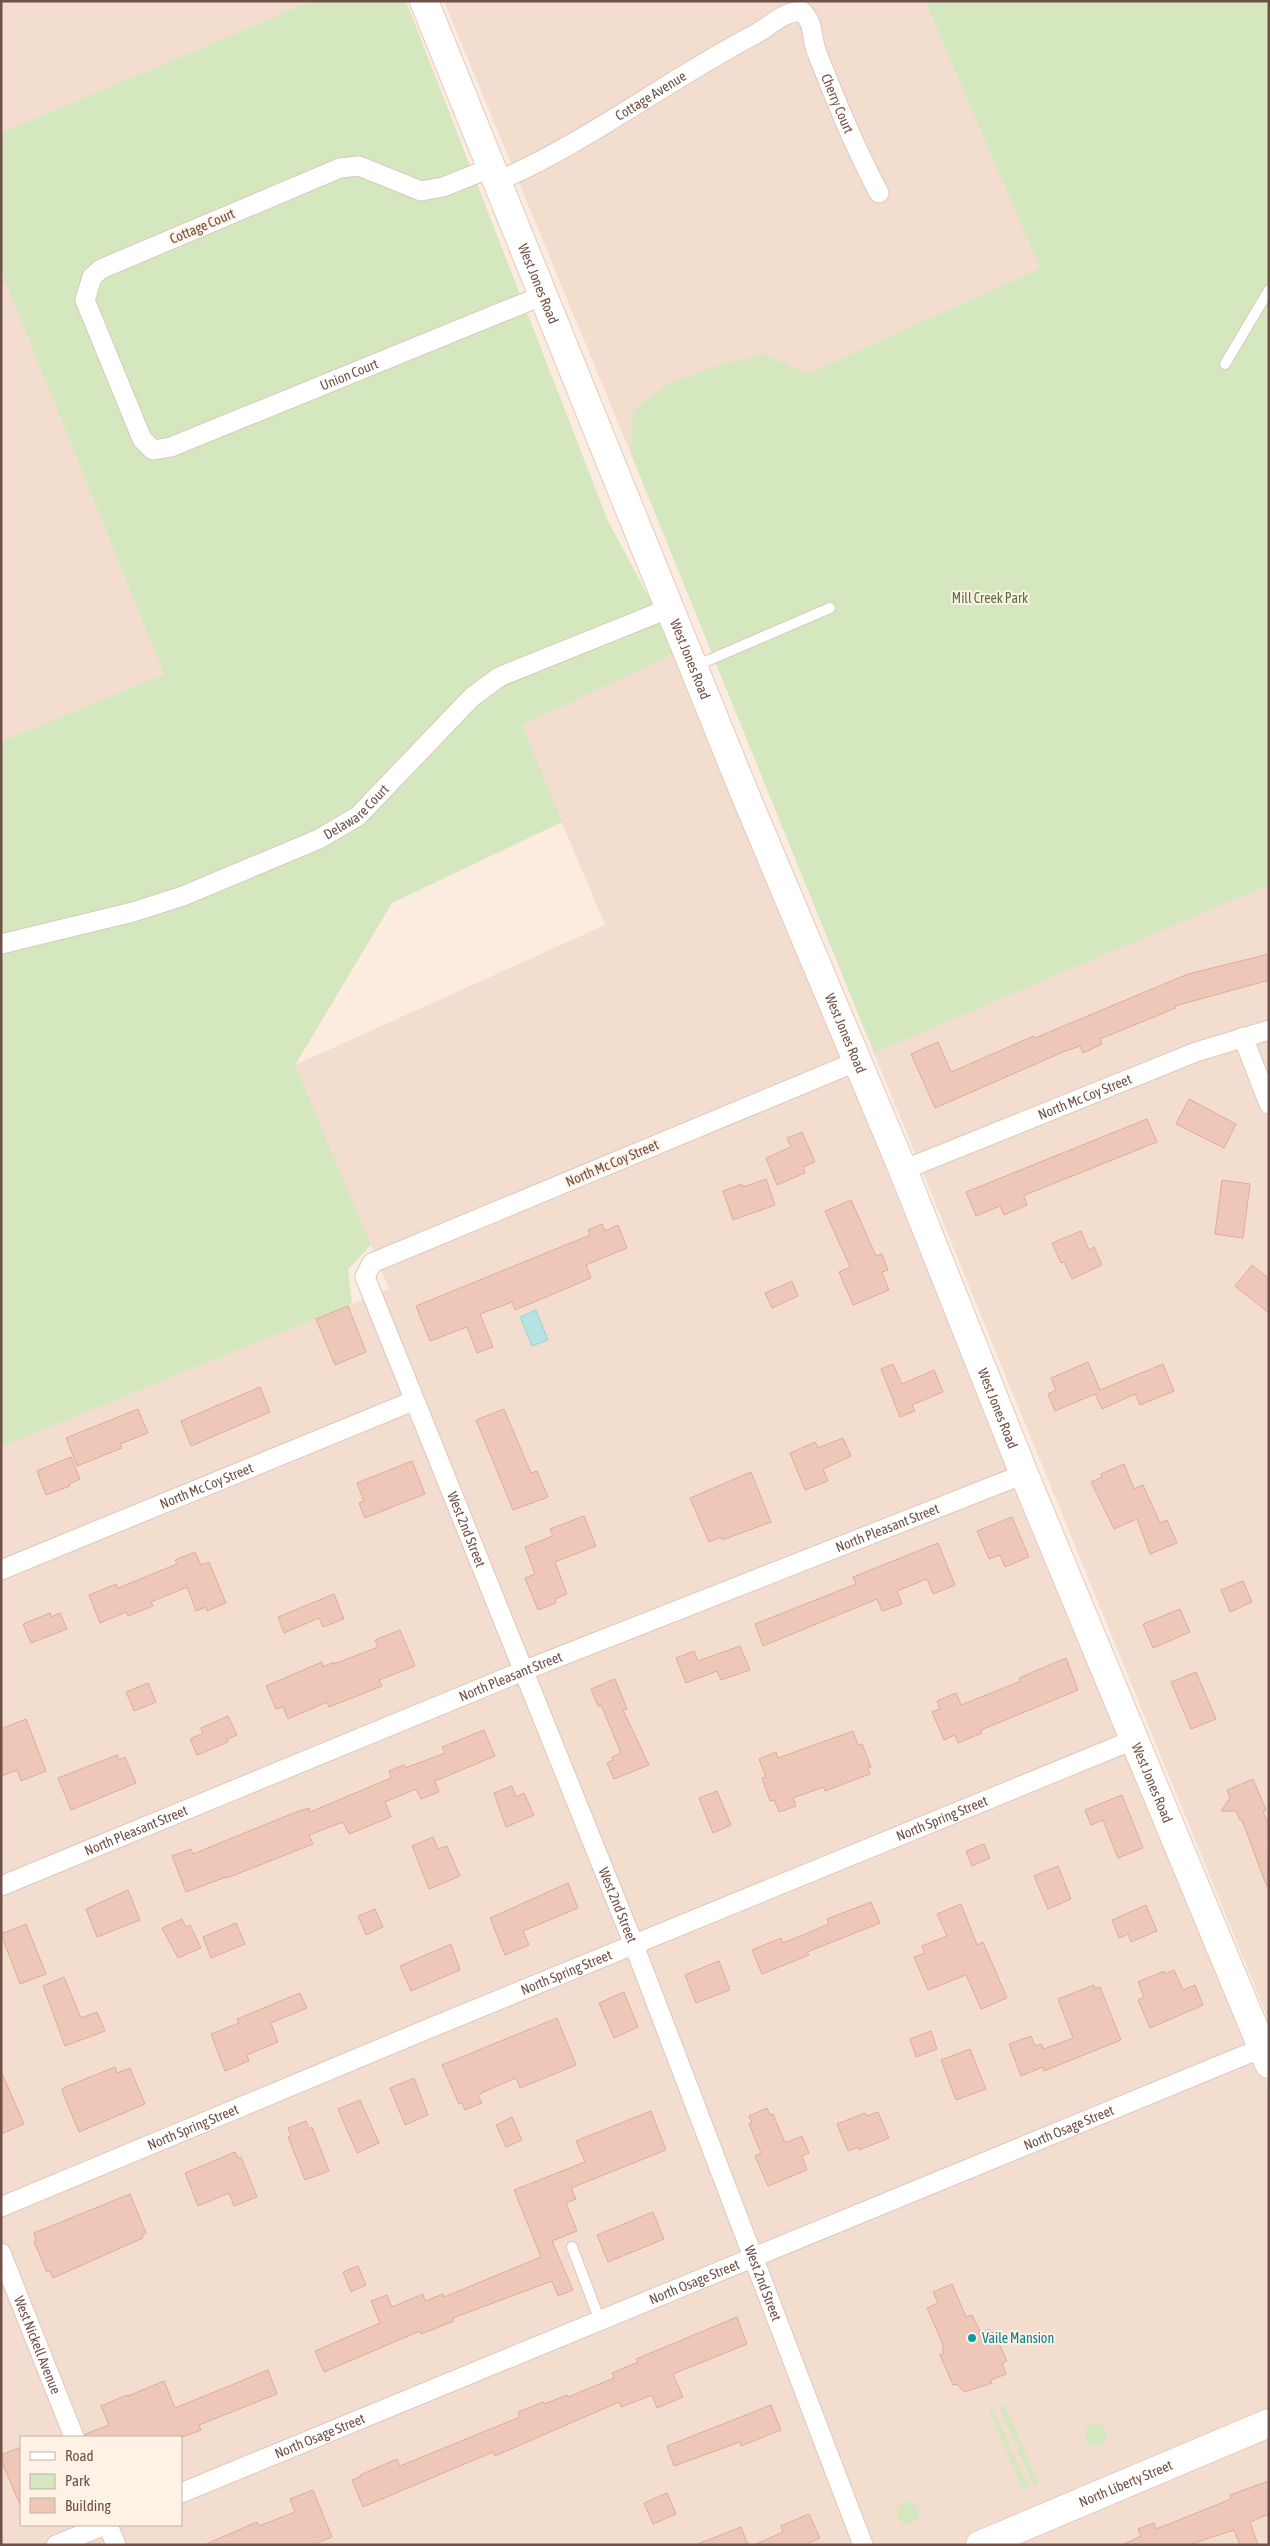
<svg xmlns="http://www.w3.org/2000/svg" width="1270" height="2546" viewBox="0 0 1270 2546" font-family="'Asap Condensed',sans-serif">
	<style>
		.residential { fill: #f2ddce; fill-rule: evenodd }
		.green { fill: #d4e7bf }
		.water { fill: #b5e2e3; stroke: #9cd3d4 }
		.building { fill: #efc7b8; stroke: #e1ab99 }
		.lines { fill: none; stroke-linecap: round; stroke-linejoin: round }
		.lane-casing { stroke: #dec8bc; stroke-width: 12 }
		.street-casing { stroke: #dec8bc; stroke-width: 21 }
		.secondary-casing { stroke: #e5cabc; stroke-width: 30 }
		.lane { stroke: #fff; stroke-width: 10 }
		.street { stroke: #fff; stroke-width: 19 }
		.secondary { stroke: #fff; stroke-width: 28 }
		.culture-dot { fill: #0f9aa8; stroke: #fef1e5; stroke-width: 2 }
		.labels { text-anchor: middle; stroke-width: 4; stroke-linejoin: round; paint-order: stroke }
		.street-label { font-size: 14px; fill: #705148; stroke: #fef1e5 }
		.park-label { font-size: 14px; fill: #577641; stroke: #fef1e5 }
		.culture-label { font-size: 14px; fill: #0d838f; stroke: #fef1e5; text-anchor: start }
	</style>
	<rect width="100%" height="100%" fill="#fbecdf"/>
	<path class="residential" d="M1 1H312L1 133Z
		M444 1H925L1040 268 807 374 766 354 632 412 631 454Z
		M1 271 164 674 1 742Z
		M678 652 1269 2088V2545H1V1447L389 1289 295 1065 605 925 521 725ZM21 2437H181V2525H21Z
		M1269 885V2021L874 1053Z"/>
	<path class="green" d="M312 1H406L608 521 678 652 522 725 562 822 392 903 295 1065 371 1245 348 1269 352 1304 1 1447V742L164 674 1 271V133Z
		M925 1H1269V885L874 1053 631 454 632 412 668 384 722 364 766 354 807 374 1040 268Z
		M1004 2404 1039 2484 1034 2486 1017 2449 1019 2447 1017 2442 1015 2443 1000 2408Z
		M992 2408 1010 2445 1007 2447 1010 2452 1012 2451 1029 2488 1023 2490 991 2415 989 2410Z
		M1085 2435a11 11 0 1 1 22 0a11 11 0 1 1-22 0Z
		M897 2513a11 11 0 1 1 22 0a11 11 0 1 1-22 0Z"/>
	<path class="water" d="M536 1310 548 1340 532 1346 520 1317Z"/>
	<path class="building" d="M1269 954V980L1175 1006 1176 1008 1100 1039 1102 1044 1083 1053 1080 1046 1063 1052 935 1108 911 1054 938 1042 951 1072 1034 1036 1035 1038 1188 974Z
		M1189 1099 1236 1124 1224 1148 1176 1124Z
		M1147 1119 1157 1142 1025 1195 1024 1197 1027 1205 1004 1215 1000 1206 976 1216 966 1192Z
		M802 1132 815 1162 803 1167 805 1173 777 1185 766 1158 791 1147 787 1138Z
		M766 1179 775 1205 733 1220 723 1191 742 1184 743 1187Z
		M1222 1180 1250 1184 1243 1238 1215 1234Z
		M851 1200 876 1256 882 1254 888 1270 882 1272 889 1290 853 1305 839 1272 850 1267 825 1211Z
		M602 1224 605 1231 618 1225 627 1248 586 1265 591 1278 515 1310 512 1302 480 1314 493 1347 477 1353 467 1327 430 1341 416 1306 590 1235 588 1230Z
		M1081 1231 1089 1250 1094 1247 1102 1265 1072 1279 1064 1262 1061 1263 1052 1243Z
		M1252 1265 1269 1279V1313L1235 1286Z
		M792 1281 798 1296 772 1308 765 1293Z
		M348 1306 366 1352 335 1365 316 1319Z
		M1088 1362 1100 1390 1163 1364 1174 1391 1140 1405 1135 1394 1102 1409 1095 1394 1055 1411 1048 1394 1056 1390 1051 1378Z
		M893 1364 902 1384 934 1370 943 1392 912 1405 915 1411 900 1417 881 1369Z
		M260 1387 270 1412 191 1446 181 1421Z
		M138 1409 148 1433 120 1444 122 1448 77 1466 66 1438Z
		M504 1409 531 1473 537 1471 548 1497 513 1510 476 1420Z
		M843 1438 851 1456 823 1469 828 1481 805 1490 790 1453 815 1442 818 1448Z
		M71 1457 80 1479 69 1484 70 1486 46 1495 37 1471Z
		M412 1461 425 1494 365 1518 359 1503 364 1501 357 1483Z
		M1124 1464 1134 1489 1143 1485 1160 1523 1167 1520 1177 1543 1150 1554 1137 1519 1114 1529 1091 1482 1102 1477 1101 1474Z
		M751 1472 771 1522 722 1540 721 1537 709 1542 690 1498Z
		M584 1516 596 1546 555 1562 567 1594 555 1599 556 1603 538 1610 525 1578 535 1574 525 1547 553 1536 550 1529Z
		M1012 1517 1029 1557 1005 1567 1000 1555 989 1559 977 1531Z
		M938 1543 955 1585 933 1594 927 1579 897 1591 902 1604 882 1611 877 1599 763 1646 755 1624 856 1584 853 1577Z
		M195 1552 201 1565 209 1562 226 1603 207 1611 206 1607 196 1611 187 1587 151 1602 153 1606 128 1616 126 1612 100 1623 89 1595 116 1584 118 1588 177 1564 175 1560Z
		M1243 1581 1252 1602 1230 1612 1221 1590Z
		M334 1594 344 1619 323 1627 319 1618 284 1633 278 1617Z
		M1180 1609 1190 1632 1153 1648 1143 1624Z
		M50 1613 51 1617 60 1613 67 1629 31 1643 23 1624Z
		M400 1630 415 1666 379 1680 382 1686 329 1707 327 1702 288 1719 283 1707 276 1709 266 1686 322 1662 323 1667 334 1662V1664L378 1647 375 1640Z
		M740 1646 750 1670 721 1680 717 1671 686 1683 676 1658 694 1651 698 1661Z
		M1066 1658 1078 1690 981 1730 982 1733 958 1743 955 1735 944 1740 932 1712 940 1709 937 1701 956 1693 961 1705 1021 1681 1019 1678Z
		M1196 1672 1216 1719 1191 1729 1171 1682Z
		M615 1679 627 1709 623 1710 649 1765 614 1779 607 1763 613 1760 612 1757 621 1753 601 1705 598 1706 591 1689Z
		M148 1683 156 1702 134 1711 126 1692Z
		M228 1716 237 1735 227 1739 228 1742 197 1755 190 1739 203 1733 201 1728Z
		M26 1719 46 1771 21 1781 17 1770 1 1776V1729Z
		M484 1730 495 1756 435 1781 439 1792 421 1799 416 1789 385 1802 391 1817 349 1834 343 1822 309 1835 313 1844 227 1878 226 1877 186 1892 172 1856 191 1849 193 1854 296 1812 309 1808 310 1812 391 1778 389 1771 404 1765 405 1768 445 1753 442 1747Z
		M853 1731 858 1745 862 1744 871 1767 868 1768 870 1774 825 1791 824 1787 793 1798 796 1806 779 1812 774 1800 770 1801 762 1778 766 1777 759 1759 776 1752 778 1758Z
		M117 1755 119 1760 125 1757 136 1783 71 1810 58 1778Z
		M1253 1779 1266 1810 1263 1812 1269 1826 1267 1887 1242 1820H1240L1236 1811H1221L1230 1798 1227 1790Z
		M512 1786 516 1797 524 1793 534 1815 506 1827 494 1793Z
		M717 1791 731 1825 713 1833 699 1798Z
		M1122 1795 1143 1848 1118 1858 1103 1820 1091 1825 1085 1810Z
		M433 1837 438 1849 447 1846 460 1876 429 1889 412 1846Z
		M984 1844 990 1858 972 1866 966 1851Z
		M1058 1866 1071 1899 1048 1909 1034 1876Z
		M568 1883 578 1908 523 1931 529 1945 505 1955 490 1918Z
		M128 1890 140 1920 97 1937 86 1909Z
		M871 1902 880 1923 807 1952 809 1955 762 1974 752 1950 781 1938 783 1943 829 1924 827 1919Z
		M961 1904 977 1945 983 1942 1007 1998 981 2009 966 1975 928 1990 914 1957 925 1953 922 1946 947 1936 937 1914Z
		M1146 1905 1157 1931 1131 1942 1128 1934 1119 1938 1112 1920Z
		M375 1909 383 1927 366 1935 358 1916Z
		M182 1919 186 1927 190 1925 201 1948 178 1958 162 1928Z
		M236 1923 245 1944 211 1958 203 1937Z
		M26 1924 46 1974 20 1984 1 1934Z
		M451 1944 460 1970 411 1991 400 1966Z
		M719 1961 730 1990 696 2003 685 1975Z
		M1174 1970 1183 1990 1195 1985 1203 2005 1150 2028 1138 2000 1144 1997 1138 1982 1164 1971 1165 1974Z
		M64 1977 81 2018 97 2012 105 2031 65 2046 43 1986Z
		M1094 1985 1095 1989 1100 1987 1121 2040 1044 2071 1043 2067 1021 2076 1009 2044 1031 2036 1035 2046 1041 2044 1044 2049 1073 2038 1058 1999Z
		M624 1992 638 2027 614 2038 599 2003Z
		M300 1993 307 2008 271 2023 278 2042 247 2055 249 2061 225 2071 211 2034 239 2023 237 2019Z
		M557 2018 576 2065 520 2088 516 2078 483 2092 478 2096 482 2103 465 2110 462 2103 459 2104 442 2065Z
		M931 2031 937 2049 916 2057 910 2039Z
		M970 2049 986 2089 956 2100 941 2060Z
		M115 2067 117 2073 130 2068 145 2104 79 2132 62 2091 63 2088Z
		M1 2071 24 2124 1 2134Z
		M414 2078 428 2115 405 2125 390 2088Z
		M360 2100 379 2143 357 2153 338 2109Z
		M767 2108 770 2115 773 2114 785 2143 802 2136 809 2153 802 2156 807 2170 768 2186 755 2156 761 2153 749 2124 752 2123 749 2116Z
		M651 2111 666 2150 571 2188 576 2199 566 2203 577 2231 552 2241 573 2290 558 2296 552 2281 453 2318 454 2321 421 2334 420 2331 324 2372 315 2351 380 2323 371 2301 387 2295 392 2307 423 2294 425 2301 443 2294 444 2297 541 2257 514 2190 585 2162 576 2141Z
		M878 2112 889 2138 859 2150 858 2147 848 2151 837 2124 865 2113 867 2116Z
		M512 2117 522 2140 506 2147 496 2125Z
		M306 2121 309 2129 312 2127 329 2171 305 2180 288 2137 291 2136 288 2128Z
		M235 2152 238 2158 241 2157 257 2197 234 2206 229 2193 198 2206 185 2173Z
		M130 2194 146 2233 142 2235 143 2238 53 2278 50 2271 47 2272 34 2242 36 2241 34 2233Z
		M653 2212 664 2239 608 2262 597 2235Z
		M358 2266 366 2285 351 2292 343 2272Z
		M952 2284 966 2317 972 2315 981 2333 989 2329 991 2333 994 2332 1007 2361 1002 2363 1006 2374 991 2380 992 2383 964 2392 957 2384 953 2385 940 2355 944 2353 942 2349 944 2347 927 2308 938 2303 933 2292Z
		M737 2317 747 2344 673 2374 683 2397 657 2408 652 2395 621 2407 619 2402 495 2456 493 2452 363 2507 352 2480 360 2477V2475L397 2459 400 2466 520 2417 518 2412 543 2402 544 2404 567 2395 568 2397 614 2378 612 2373 638 2362 636 2359Z
		M268 2370 277 2394 199 2425 201 2430 182 2437H85V2434L109 2425 101 2406 127 2395 128 2396 164 2381 175 2408Z
		M771 2405 781 2430 741 2446 740 2442 674 2466 667 2446Z
		M21 2447V2507L1 2460V2455Z
		M1269 2481V2514L1250 2522 1258 2545H1240L1234 2530 1188 2545H1122L1141 2536 1138 2529 1154 2523 1156 2529 1164 2526 1231 2499 1230 2495Z
		M313 2490 332 2537 312 2545H204L257 2522 259 2526 295 2512 290 2499Z
		M667 2493 676 2514 653 2524 644 2503Z
		M809 2514 820 2538 805 2545H754L783 2532 781 2526Z
		M741 2527 748 2545H698V2544Z"/>
	<g class="lines">
		<g class="lane-casing">
			<path id="lane" d="M1225 364 1269 290
				M695 666 830 608
				M572 2247 600 2321"/>
		</g>
		<g class="street-casing">
			<g id="street">
				<path id="s1" d="M493 167 443 187 421 191 359 166 340 168 101 269 92 277 85 300 142 439 153 450 171 447 544 295"/>
				<path id="s2" d="M498 181C588 142 666 81 752 36 770 27 781 12 802 11 816 26 810 36 817 53 836 101 855 148 879 193"/>
				<path id="s3" d="M1 944 133 912 183 896 319 839 358 816 472 697 499 677 670 608"/>
				<path d="M1243 1037 1269 1104"/>
				<path id="s4" d="M858 1061 372 1263 365 1277 634 1945 863 2545"/>
				<path id="s5" d="M903 1170 1196 1052 1269 1030"/>
				<path id="s6" d="M1 1570 413 1401"/>
				<path id="s7" d="M1 1886 523 1671 1024 1474"/>
				<path id="s8" d="M1 2207 430 2028 1133 1740"/>
				<path id="s9" d="M1 2253 74 2437"/>
				<path id="s10" d="M181 2493 1262 2048"/>
				<path d="M108 2525 116 2545"/>
				<path d="M56 2545 105 2525"/>
			</g>
		</g>
		<g class="secondary-casing">
			<g id="secondary">
				<path id="s11" d="M424 1 744 792 903 1170 1024 1474 1269 2064"/>
				<path id="s12" d="M980 2545 1269 2423"/>
			</g>
		</g>
		<use href="#lane" class="lane"/>
		<use href="#street" class="street"/>
		<use href="#secondary" class="secondary"/>
	</g>
	<circle class="culture-dot" cx="972" cy="2338" r="5"/>
	<g class="labels">
		<g class="street-label">
			<text dy="5" stroke="none"><textPath href="#s2" startOffset="175">Cottage Avenue</textPath></text>
			<text dy="5" stroke="none"><textPath href="#s2" startOffset="449">Cherry Court</textPath></text>
			<text transform="translate(202 226) rotate(-23)" y="5">Cottage Court</text>
			<text dy="5" stroke="none"><textPath href="#s11" startOffset="305">West Jones Road</textPath></text>
			<text dy="5" stroke="none"><textPath href="#s1" startOffset="834">Union Court</textPath></text>
			<text dy="5" stroke="none"><textPath href="#s11" startOffset="710">West Jones Road</textPath></text>
			<text dy="5" stroke="none"><textPath href="#s3" startOffset="382">Delaware Court</textPath></text>
			<text dy="5" stroke="none"><textPath href="#s11" startOffset="1115">West Jones Road</textPath></text>
			<text dy="5" stroke="none"><textPath href="#s5" startOffset="196">North Mc Coy Street</textPath></text>
			<text transform="translate(612 1163) rotate(-23)" y="5">North Mc Coy Street</text>
			<text dy="5" stroke="none"><textPath href="#s11" startOffset="1520">West Jones Road</textPath></text>
			<text dy="5" stroke="none"><textPath href="#s6" startOffset="222">North Mc Coy Street</textPath></text>
			<text dy="5" stroke="none"><textPath href="#s7" startOffset="956">North Pleasant Street</textPath></text>
			<text dy="5" stroke="none"><textPath href="#s4" startOffset="814">West 2nd Street</textPath></text>
			<text dy="5" stroke="none"><textPath href="#s7" startOffset="551">North Pleasant Street</textPath></text>
			<text dy="5" stroke="none"><textPath href="#s11" startOffset="1925">West Jones Road</textPath></text>
			<text dy="5" stroke="none"><textPath href="#s8" startOffset="1018">North Spring Street</textPath></text>
			<text dy="5" stroke="none"><textPath href="#s7" startOffset="146">North Pleasant Street</textPath></text>
			<text dy="5" stroke="none"><textPath href="#s4" startOffset="1219">West 2nd Street</textPath></text>
			<text dy="5" stroke="none"><textPath href="#s8" startOffset="612">North Spring Street</textPath></text>
			<text dy="5" stroke="none"><textPath href="#s8" startOffset="208">North Spring Street</textPath></text>
			<text dy="5" stroke="none"><textPath href="#s10" startOffset="960">North Osage Street</textPath></text>
			<text dy="5" stroke="none"><textPath href="#s10" startOffset="555">North Osage Street</textPath></text>
			<text dy="5" stroke="none"><textPath href="#s4" startOffset="1624">West 2nd Street</textPath></text>
			<text dy="5" stroke="none"><textPath href="#s9" startOffset="99">West Nickell Avenue</textPath></text>
			<text dy="5" stroke="none"><textPath href="#s10" startOffset="150">North Osage Street</textPath></text>
			<text dy="5" stroke="none"><textPath href="#s12" startOffset="158">North Liberty Street</textPath></text>
		</g>
		<g class="park-label">
			<text x="990" y="603">Mill Creek Park</text>
		</g>
		<g class="culture-label">
			<text x="982" y="2343">Vaile Mansion</text>
		</g>
	</g>
	<rect width="1270" height="2546" fill="none" stroke="#705148" stroke-width="5"/>
	<rect x="20" y="2436" width="162" height="90" fill="#fef1e5" stroke="#c5b1a6"/>
	<rect x="30" y="2452" width="25" height="8" fill="#ffffff" stroke="#c5b1a6"/>
	<text x="65" y="2461" font-size="15" fill="#705148">Road</text>
	<rect x="30" y="2474" width="25" height="15" fill="#d4e7bf" stroke="#c5b1a6"/>
	<text x="65" y="2486" font-size="15" fill="#705148">Park</text>
	<rect x="30" y="2498" width="25" height="15" fill="#efc7b8" stroke="#c5b1a6"/>
	<text x="65" y="2511" font-size="15" fill="#705148">Building</text>
</svg>
